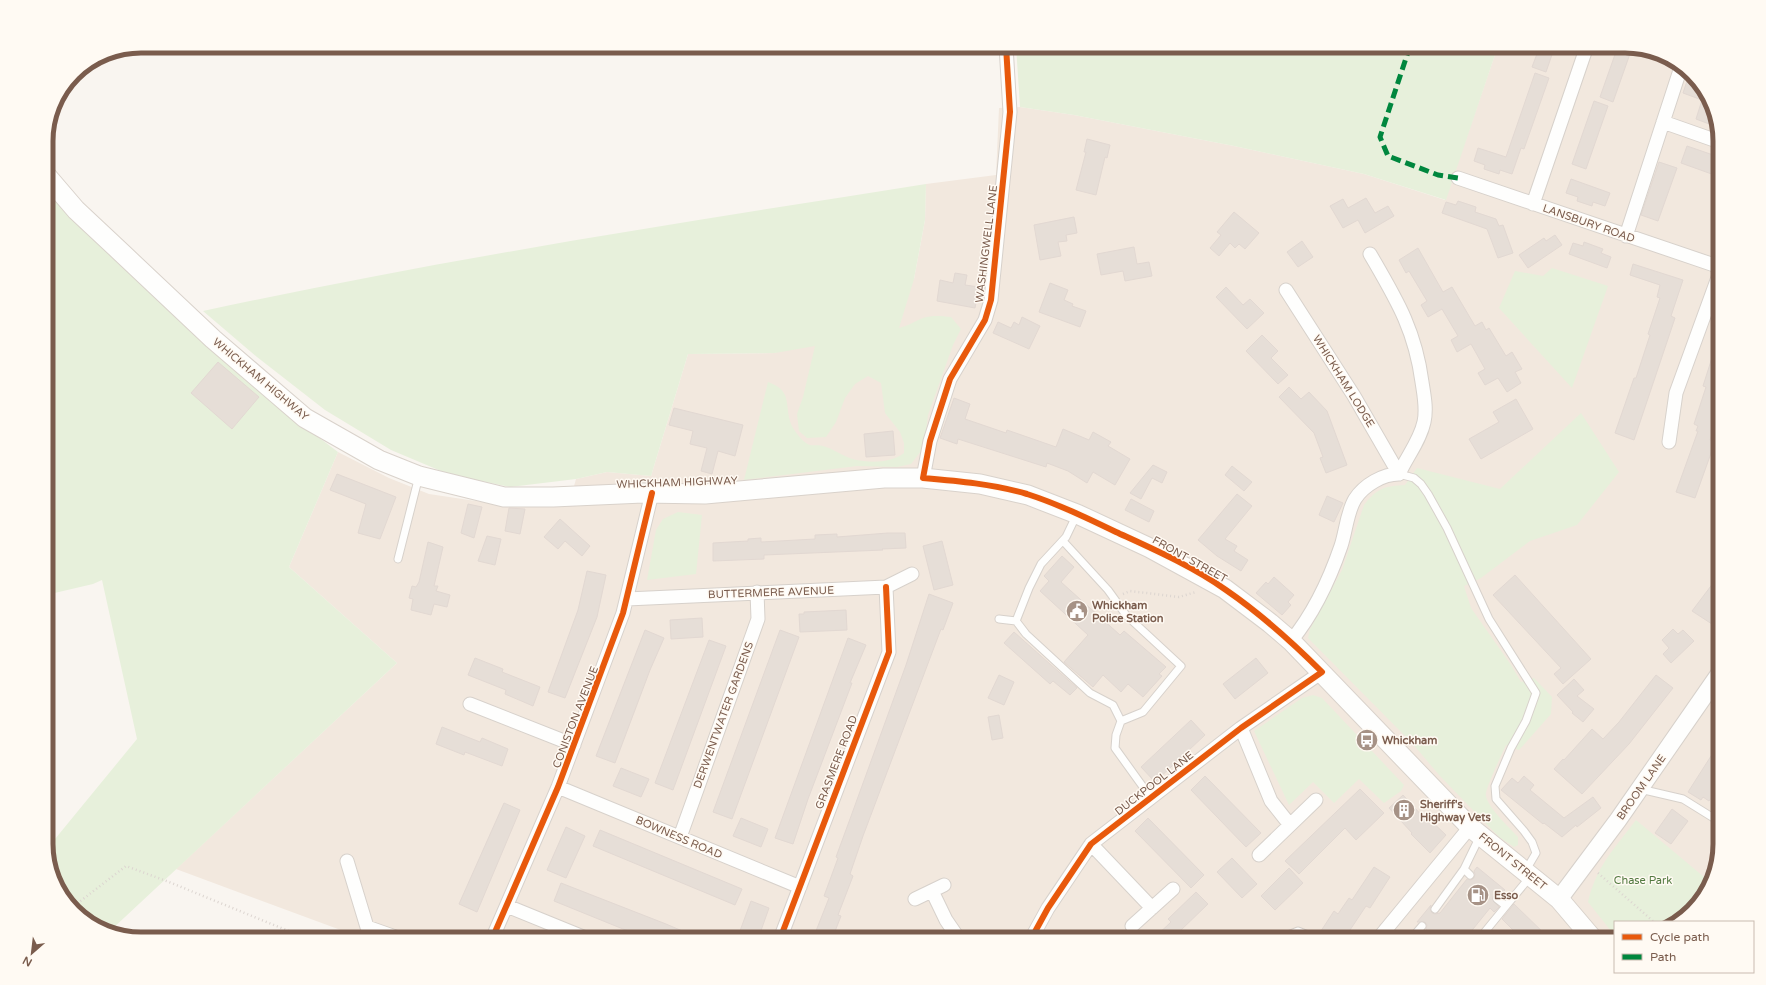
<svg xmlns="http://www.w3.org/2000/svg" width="1766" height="985" viewBox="0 0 1766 985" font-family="'Varela Round',sans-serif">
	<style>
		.residential { fill: #f2e8de }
		.green { fill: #e7f0db }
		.building { fill: #e6ded7; stroke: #e2d8d2 }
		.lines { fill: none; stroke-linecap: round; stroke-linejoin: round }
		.service-casing { stroke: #d7d1cb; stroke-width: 9 }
		.minor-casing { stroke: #d7d1cb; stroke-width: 15 }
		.tertiary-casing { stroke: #d7d1cb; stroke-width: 19 }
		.secondary-casing { stroke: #d9d2cb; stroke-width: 21 }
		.path { stroke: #dcd5d0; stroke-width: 2.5; stroke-dasharray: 1 3; stroke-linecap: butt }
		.service { stroke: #fefefd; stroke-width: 7 }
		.minor { stroke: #fefefd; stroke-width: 13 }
		.tertiary { stroke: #fefefd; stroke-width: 17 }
		.secondary { stroke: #fefefd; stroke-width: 19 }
		.quiet { stroke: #00873e; stroke-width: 5; stroke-dasharray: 10 5; stroke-linecap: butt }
		.cycleway-casing { stroke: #fffaf3; stroke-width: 8 }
		.cycleway { stroke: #e8590c; stroke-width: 6 }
		.labels { text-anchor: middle; stroke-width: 3; stroke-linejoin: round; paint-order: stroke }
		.street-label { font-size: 11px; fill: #7a5c4d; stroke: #fffaf3 }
		.poi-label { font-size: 11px; font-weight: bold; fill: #7a5c4d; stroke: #fffaf3; text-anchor: start }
		.park-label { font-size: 11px; fill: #537a41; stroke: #fffaf3 }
		.rim { fill: none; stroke: #7a5c4d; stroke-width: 5 }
	</style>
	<rect width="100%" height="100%" fill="#f9f5f0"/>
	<path class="residential" d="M1498 46H1625L1672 59 1707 93 1720 135V844L1707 891 1677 922H1615V939H365L176 869 397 663 289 567 338 452 389 478 429 494 496 504H569L576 479 607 472 651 476 688 354 775 353 914 279 925 220 926 184 996 175 999 108 1020 107 1074 115 1234 146 1364 174 1445 200Z"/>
	<path class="green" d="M1016 46H1498L1446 200 1364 174 1234 146 1074 115 1020 107Z
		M926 184 925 220 914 279 899 328C908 326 915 321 923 318 933 315 941 316 951 317L961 329 953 345 928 415 924 447 911 464 897 467 857 466 744 480 768 382C793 391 784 404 791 424 793 429 801 440 806 443 811 447 818 444 823 446 831 448 838 453 845 456 861 464 891 464 904 453V443L900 432 885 413 881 383 868 376 855 384 845 398 836 422 826 437 807 438 799 431 797 414 803 397 815 346 775 353 688 354 651 476 607 472 576 479 510 487 448 474 391 450 325 410 257 357 203 311C443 259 685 222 926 184Z
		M46 188 293 418 338 452 289 567 397 663 110 931 94 926 59 892 46 850 137 739 102 580 93 584 46 595Z
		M1552 268 1608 286 1572 388 1499 308 1515 271 1543 276Z
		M1581 413 1619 472 1577 525 1530 541 1481 578 1464 586 1471 608 1511 665 1521 682 1534 678 1552 697 1551 714 1519 750 1506 745C1502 754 1484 791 1486 796 1488 808 1510 828 1518 837V845L1514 847 1499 837 1440 776 1412 743 1308 638 1310 629 1342 570 1364 505C1377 488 1385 486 1405 485L1417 468 1500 489Z
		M678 512 702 515 696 574 647 580 656 530 663 519Z
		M1313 695 1322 698 1404 785 1401 791 1384 803 1359 779 1334 803 1313 782 1289 805 1254 731 1302 698Z
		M1636 820 1710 882 1707 891 1677 922H1615V936L1588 902C1596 867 1614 849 1636 820Z"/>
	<path class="building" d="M1540 46H1555L1546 72 1532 67Z
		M1618 46 1632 48 1613 102 1600 97Z
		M1535 73 1549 78 1524 149 1521 148 1512 174 1500 170 1499 174 1484 169 1485 165 1474 161 1478 148 1506 157Z
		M1689 75 1707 93 1717 127 1696 119 1702 100 1683 93Z
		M1594 101 1608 106 1586 169 1572 164Z
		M1087 139 1110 145 1107 158 1105 157 1096 195 1076 190 1086 152H1084Z
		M1687 146 1716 156 1714 161 1720 163V177L1681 163Z
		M1659 162 1677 168 1658 221 1641 215Z
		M1571 179 1610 193 1605 206 1593 202 1592 206 1577 201 1578 197 1566 193Z
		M1366 198 1375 213 1388 206 1394 216 1365 233 1358 220 1343 228 1330 206 1343 199 1348 208Z
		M1458 201 1476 207 1475 212 1496 219 1499 226 1503 225 1513 253 1498 258 1487 229 1442 213 1446 202 1456 205Z
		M1234 212 1259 233 1245 249 1239 244 1235 248 1230 243 1219 256 1210 248 1221 235 1217 232Z
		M1074 217 1077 233 1066 235 1067 241 1058 242 1061 256 1040 260 1034 225Z
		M1555 235 1562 245 1528 268 1519 255 1544 238 1546 241Z
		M1302 241 1313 257 1298 267 1287 252Z
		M1584 242 1603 249 1601 253 1611 257 1607 268 1569 254 1573 243 1583 246Z
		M1134 247 1137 264 1149 262 1152 276 1125 281 1123 271 1101 275 1097 254Z
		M1418 248 1443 292 1452 287 1475 326 1482 322 1486 330 1489 328 1506 356 1512 352 1522 369 1515 372 1521 383 1507 392 1498 378 1485 385 1478 373 1485 369 1471 344 1457 352 1451 340 1458 336 1442 309 1428 317 1421 305 1427 301 1409 271 1406 273 1399 260Z
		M1633 264 1683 280 1671 316 1675 318 1634 440 1615 433 1634 378H1636L1650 335 1648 334 1660 298 1657 297 1660 285 1630 275Z
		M955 273 967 275 965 285 979 287 975 308 937 301 940 280 953 283Z
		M1050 283 1068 290 1064 300 1073 304 1072 306 1086 311 1080 327 1039 312Z
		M1226 287 1243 305 1250 299 1264 313 1247 329 1216 297Z
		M1022 317 1040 326 1029 349 993 333 998 322 1011 328 1014 322 1019 325Z
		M1262 335 1278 351 1271 358 1288 375 1278 384 1246 351Z
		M1717 342H1720V410L1710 440 1715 442 1695 498 1676 492 1698 431H1696L1698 426 1694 424 1706 387 1703 386Z
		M218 362 259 397 232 429 191 393Z
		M1289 387 1301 399 1309 392 1327 411 1347 465 1326 473 1320 458 1323 457 1314 433 1279 397Z
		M954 398 970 404 965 419 1006 433 1007 430 1056 447 1063 429 1089 440 1093 432 1111 442 1108 446 1130 459 1115 485 1093 472 1087 483 1068 471 1047 463 1046 467 958 439 957 444 940 438Z
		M1516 399 1533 429 1481 459 1469 439 1499 422 1493 412Z
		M674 408 743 425 735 456 718 451 712 474 701 471 707 448 690 444 693 431 669 425Z
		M893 431 895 455 866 457 864 434Z
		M1153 465 1167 472 1162 483 1152 478 1141 499 1130 493Z
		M1232 466 1252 482 1244 491 1225 475Z
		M337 474 396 497 380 539 358 533 366 504 330 490Z
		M1237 494 1252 506 1225 539 1237 546 1234 551 1248 560 1241 571 1217 556 1198 540Z
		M1327 496 1343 503 1334 522 1319 515Z
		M1131 499 1154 511 1149 522 1125 510Z
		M468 504 482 507 474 538 461 533Z
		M509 508 525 509 520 534 505 531Z
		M560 519 590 546 582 556 565 541 558 549 544 537Z
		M888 533H905L906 548 882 549 883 550 764 555V559L713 561V543L748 541V539L761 538V542L815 539V535L837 534V537Z
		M487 536 501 539 495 565 478 561Z
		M942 541 953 585 934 590 923 546Z
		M428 542 443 547 434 586H438L436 591 450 595 447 607 434 604 431 615 411 610 413 599 409 598 412 586 416 587 419 582Z
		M1062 556 1074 567 1061 582 1120 635 1124 631 1166 667 1159 674 1162 676 1143 697 1128 684 1121 692 1103 675 1093 687 1064 662 1088 635 1040 591 1049 581 1044 576Z
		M587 571 606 575 597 617 565 698 548 692 578 610Z
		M1720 574V618L1715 626 1692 611Z
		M1515 575 1591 659 1563 684 1554 674 1561 668 1493 595Z
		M1274 577 1294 595 1288 602 1291 605 1282 615 1256 593 1266 582 1268 584Z
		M929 594 953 603 943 630 941 629 863 836 850 874 853 876 838 915 841 916 832 939H820L814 936 829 898 824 896 838 858 836 857 850 819 906 665Z
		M846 610 847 630 800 632 799 614H804V612Z
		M702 618 703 637 671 639 670 620Z
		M1673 629 1678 634 1683 630 1694 641 1671 663 1663 654 1669 648 1662 640Z
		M645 630 664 638 650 670 615 763 596 756Z
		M780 630 799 637 732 819 713 812Z
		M1014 632 1077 688 1070 695 1053 681 1050 684 1004 643Z
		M848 638 866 645 850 683H852L808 799 793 844 775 838Z
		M709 640 726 646 673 790 655 783Z
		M475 658 503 669 502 672 540 687 533 706 505 694 506 690 468 675Z
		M1256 658 1268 673 1235 699 1223 684Z
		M999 675 1014 682 1004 705 988 698Z
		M1656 675 1673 688 1629 744 1582 794 1554 769 1563 759 1564 760 1592 729 1603 739 1619 722Z
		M1574 679 1584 690 1577 696 1594 709 1583 722 1572 713 1573 712 1557 695Z
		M999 715 1003 738 992 740 988 717Z
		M1191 720 1205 735 1155 782 1141 767Z
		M442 727 480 742 482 738 508 749 502 766 465 752 464 755 436 744Z
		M1720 742V777L1715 785 1719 788 1709 801 1703 797 1701 800 1688 792Z
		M621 768 649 779 641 797 613 786Z
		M1205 776 1261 833 1246 847 1191 790Z
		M1524 776 1534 785 1530 790 1564 818 1593 797 1601 808 1577 827 1576 825 1562 837 1544 823 1543 824 1501 790 1512 778 1518 783Z
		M1360 789 1384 813 1356 840 1345 828 1299 874 1285 861Z
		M1403 795 1425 819 1427 817 1446 835 1430 853 1411 834 1412 833 1389 808Z
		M504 803 520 810 477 912 459 904Z
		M1672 809 1688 821 1671 844 1655 833Z
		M741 818 768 829 761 847 733 836Z
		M1148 818 1204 875 1191 888 1135 831Z
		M566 827 585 836 566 878 547 870Z
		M600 830 742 889 735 905 593 846Z
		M1232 858 1257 884 1242 898 1217 872Z
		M1374 867 1390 877 1370 908 1366 906 1344 939H1323L1319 934 1334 911 1338 914 1349 898 1352 900Z
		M1477 867 1505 890 1502 893 1506 898 1505 899 1498 894 1493 896V901L1499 907 1494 912 1490 908 1465 939H1423L1429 932 1426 929 1427 925 1425 922H1417L1431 905 1430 909 1432 913 1435 914 1440 913 1467 879 1471 880 1474 878 1475 874 1474 871Z
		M1289 868 1303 883 1275 910 1261 896Z
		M561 883 666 924 701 939H651L623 929 554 901Z
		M1196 892 1208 904 1180 931 1188 939H1153L1171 922 1168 919Z
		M751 901 769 908 758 939H737Z
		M1514 904 1550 939H1522L1502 919Z"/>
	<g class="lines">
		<g class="service-casing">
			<path id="service" d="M1399 474 1414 478 1421 484 1428 494 1447 528 1489 619 1536 693 1526 721 1511 748 1495 786 1496 799 1524 831 1532 842 1536 853 1526 870
				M1063 541 1108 590 1126 615 1181 666 1143 712 1121 721 1116 735 1115 748 1151 798
				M398 559 419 476
				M999 619 1016 621 1029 588 1041 564 1066 537 1077 514
				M1016 621 1026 634 1090 693 1113 705 1121 721
				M1640 789 1683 799 1720 822
				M1470 875 1464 869 1480 836
				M1497 899 1506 906 1530 877
				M1435 909 1464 869
				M1281 938 1298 931 1318 939
				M1416 939V933L1422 926
				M1479 939 1506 906"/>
		</g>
		<g class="minor-casing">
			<path id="minor" d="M1663 122 1717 141
				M1458 178 1720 267
				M1533 204 1587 46
				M1626 236 1681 67
				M1370 254C1396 299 1415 329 1422 382 1424 395 1427 409 1424 422 1420 441 1407 456 1399 474
				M1286 290 1354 396 1399 474
				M1669 442 1676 393 1720 272
				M923 478 930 441 950 379 985 320 991 300 1010 112 1006 46
				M627 599 886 587 912 574
				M1291 641C1314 613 1329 581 1341 546 1346 531 1347 512 1355 499 1364 485 1383 474 1399 474
				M470 704 574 745
				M1241 728 1271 801 1290 825
				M558 787 800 887
				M680 837 758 619 757 592
				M1091 844 1152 908
				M1259 855 1316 800
				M347 861 367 927 401 939
				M932 891 946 920 959 939
				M915 899 944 885
				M507 906 588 939
				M1132 926 1173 889
				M1386 929 1393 939
				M492 939 558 787 623 613 652 493
				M780 939 889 652 886 587
				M1031 939 1048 908 1091 844 1241 728 1322 672
				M1378 939 1470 827"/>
		</g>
		<g class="tertiary-casing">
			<path id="tertiary" d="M1559 899 1618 820 1720 673"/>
		</g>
		<g class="secondary-casing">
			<path id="secondary" d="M46 175 76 210 124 255 213 339 305 418 379 460 419 476 504 497H553L643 493 705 494 884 478H923L980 484 1028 495 1077 514 1150 548 1225 589 1270 623 1291 641 1470 827 1559 899 1593 939"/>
		</g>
		<path class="path" d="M1123 594 1130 591 1179 597 1196 592
			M1598 873 1654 922
			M74 906 126 866 169 882 308 939
			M333 939 357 936"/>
		<use href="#service" class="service"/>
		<use href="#minor" class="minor"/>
		<use href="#tertiary" class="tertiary"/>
		<use href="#secondary" class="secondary"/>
		<path class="quiet" d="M1410 46 1380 137 1388 156 1438 175 1458 178"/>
		<g class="cycleway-casing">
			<path id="cycleway" d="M1006 46 1010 112 991 300 985 320 950 379 930 441 923 478C958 481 993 484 1027 494 1058 504 1087 518 1116 532 1153 549 1192 566 1226 590 1261 614 1292 642 1322 672L1241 728 1091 844 1048 908 1031 939
				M492 939 558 787 623 613 652 493
				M780 939 889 652 886 587"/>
		</g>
		<use href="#cycleway" class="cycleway"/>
	</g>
	<defs>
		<g id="civic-disc" transform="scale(1.15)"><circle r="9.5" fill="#a69286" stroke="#fffaf3"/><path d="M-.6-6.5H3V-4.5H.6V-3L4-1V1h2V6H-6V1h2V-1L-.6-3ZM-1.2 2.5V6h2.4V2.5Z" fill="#fff"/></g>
		<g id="bus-disc" transform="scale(1.15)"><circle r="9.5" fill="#a69286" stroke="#fffaf3"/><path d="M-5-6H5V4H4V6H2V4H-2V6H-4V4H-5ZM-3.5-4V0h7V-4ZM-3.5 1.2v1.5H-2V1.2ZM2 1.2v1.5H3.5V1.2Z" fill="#fff"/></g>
		<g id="building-disc" transform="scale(1.15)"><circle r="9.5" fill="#a69286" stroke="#fffaf3"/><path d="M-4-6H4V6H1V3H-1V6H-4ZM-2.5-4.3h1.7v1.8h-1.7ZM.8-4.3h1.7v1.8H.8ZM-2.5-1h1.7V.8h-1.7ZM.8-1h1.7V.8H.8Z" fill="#fff"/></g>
		<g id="fuel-disc" transform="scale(1.15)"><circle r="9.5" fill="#a69286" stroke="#fffaf3"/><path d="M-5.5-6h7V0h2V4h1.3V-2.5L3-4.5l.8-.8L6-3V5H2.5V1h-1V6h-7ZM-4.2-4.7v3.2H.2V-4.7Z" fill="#fff"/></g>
	</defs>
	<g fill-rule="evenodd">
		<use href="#civic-disc" x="1077" y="611"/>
		<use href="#bus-disc" x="1367" y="740"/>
		<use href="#building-disc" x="1404" y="810"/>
		<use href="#fuel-disc" x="1478" y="895"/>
	</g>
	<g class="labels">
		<g class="street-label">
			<text transform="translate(1589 223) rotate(19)" y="4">LANSBURY ROAD</text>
			<text transform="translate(986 244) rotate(-83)" y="4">WASHINGWELL LANE</text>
			<text transform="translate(261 379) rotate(40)" y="4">WHICKHAM HIGHWAY</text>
			<text transform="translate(1344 381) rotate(58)" y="4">WHICKHAM LODGE</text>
			<text transform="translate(677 482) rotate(-2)" y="4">WHICKHAM HIGHWAY</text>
			<text transform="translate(1190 559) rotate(29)" y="4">FRONT STREET</text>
			<text transform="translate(771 592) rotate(-2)" y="4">BUTTERMERE AVENUE</text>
			<text transform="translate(723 715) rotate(-70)" y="4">DERWENTWATER GARDENS</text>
			<text transform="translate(575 717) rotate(-69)" y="4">CONISTON AVENUE</text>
			<text transform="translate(836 762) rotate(-69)" y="4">GRASMERE ROAD</text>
			<text transform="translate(1154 783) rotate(-38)" y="4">DUCKPOOL LANE</text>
			<text transform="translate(1641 787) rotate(-55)" y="4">BROOM LANE</text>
			<text transform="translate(679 837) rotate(23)" y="4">BOWNESS ROAD</text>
			<text transform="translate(1513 861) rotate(39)" y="4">FRONT STREET</text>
		</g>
		<g class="poi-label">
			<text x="1092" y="609">Whickham<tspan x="1092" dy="13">Police Station</tspan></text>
			<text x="1382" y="744">Whickham</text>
			<text x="1420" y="808">Sheriff's<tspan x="1420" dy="13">Highway Vets</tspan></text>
			<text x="1494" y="899">Esso</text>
		</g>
		<g class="park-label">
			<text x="1643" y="884">Chase Park</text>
		</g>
	</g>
	<path d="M0 0H1766V985H0ZM141 53H1625A88 88 0 0 1 1713 141V844A88 88 0 0 1 1625 932H141A88 88 0 0 1 53 844V141A88 88 0 0 1 141 53Z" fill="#fffaf3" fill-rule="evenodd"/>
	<path class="rim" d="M141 53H1625A88 88 0 0 1 1713 141V844A88 88 0 0 1 1625 932H141A88 88 0 0 1 53 844V141A88 88 0 0 1 141 53Z"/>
	<rect x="1614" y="921" width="140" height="52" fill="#fffaf3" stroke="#cabbb1"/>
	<rect x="1622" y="934" width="20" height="6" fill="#e8590c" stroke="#cabbb1"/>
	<text x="1650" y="941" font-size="12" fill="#7a5c4d">Cycle path</text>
	<rect x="1622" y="954" width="20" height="6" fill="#00873e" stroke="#cabbb1"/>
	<text x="1650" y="961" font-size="12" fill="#7a5c4d">Path</text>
	<g transform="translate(32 953) rotate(208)" stroke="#fffaf3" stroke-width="3" paint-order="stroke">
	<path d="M0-3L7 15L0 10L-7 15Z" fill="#7a5c4d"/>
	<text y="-6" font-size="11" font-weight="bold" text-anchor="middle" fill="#7a5c4d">N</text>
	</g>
</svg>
